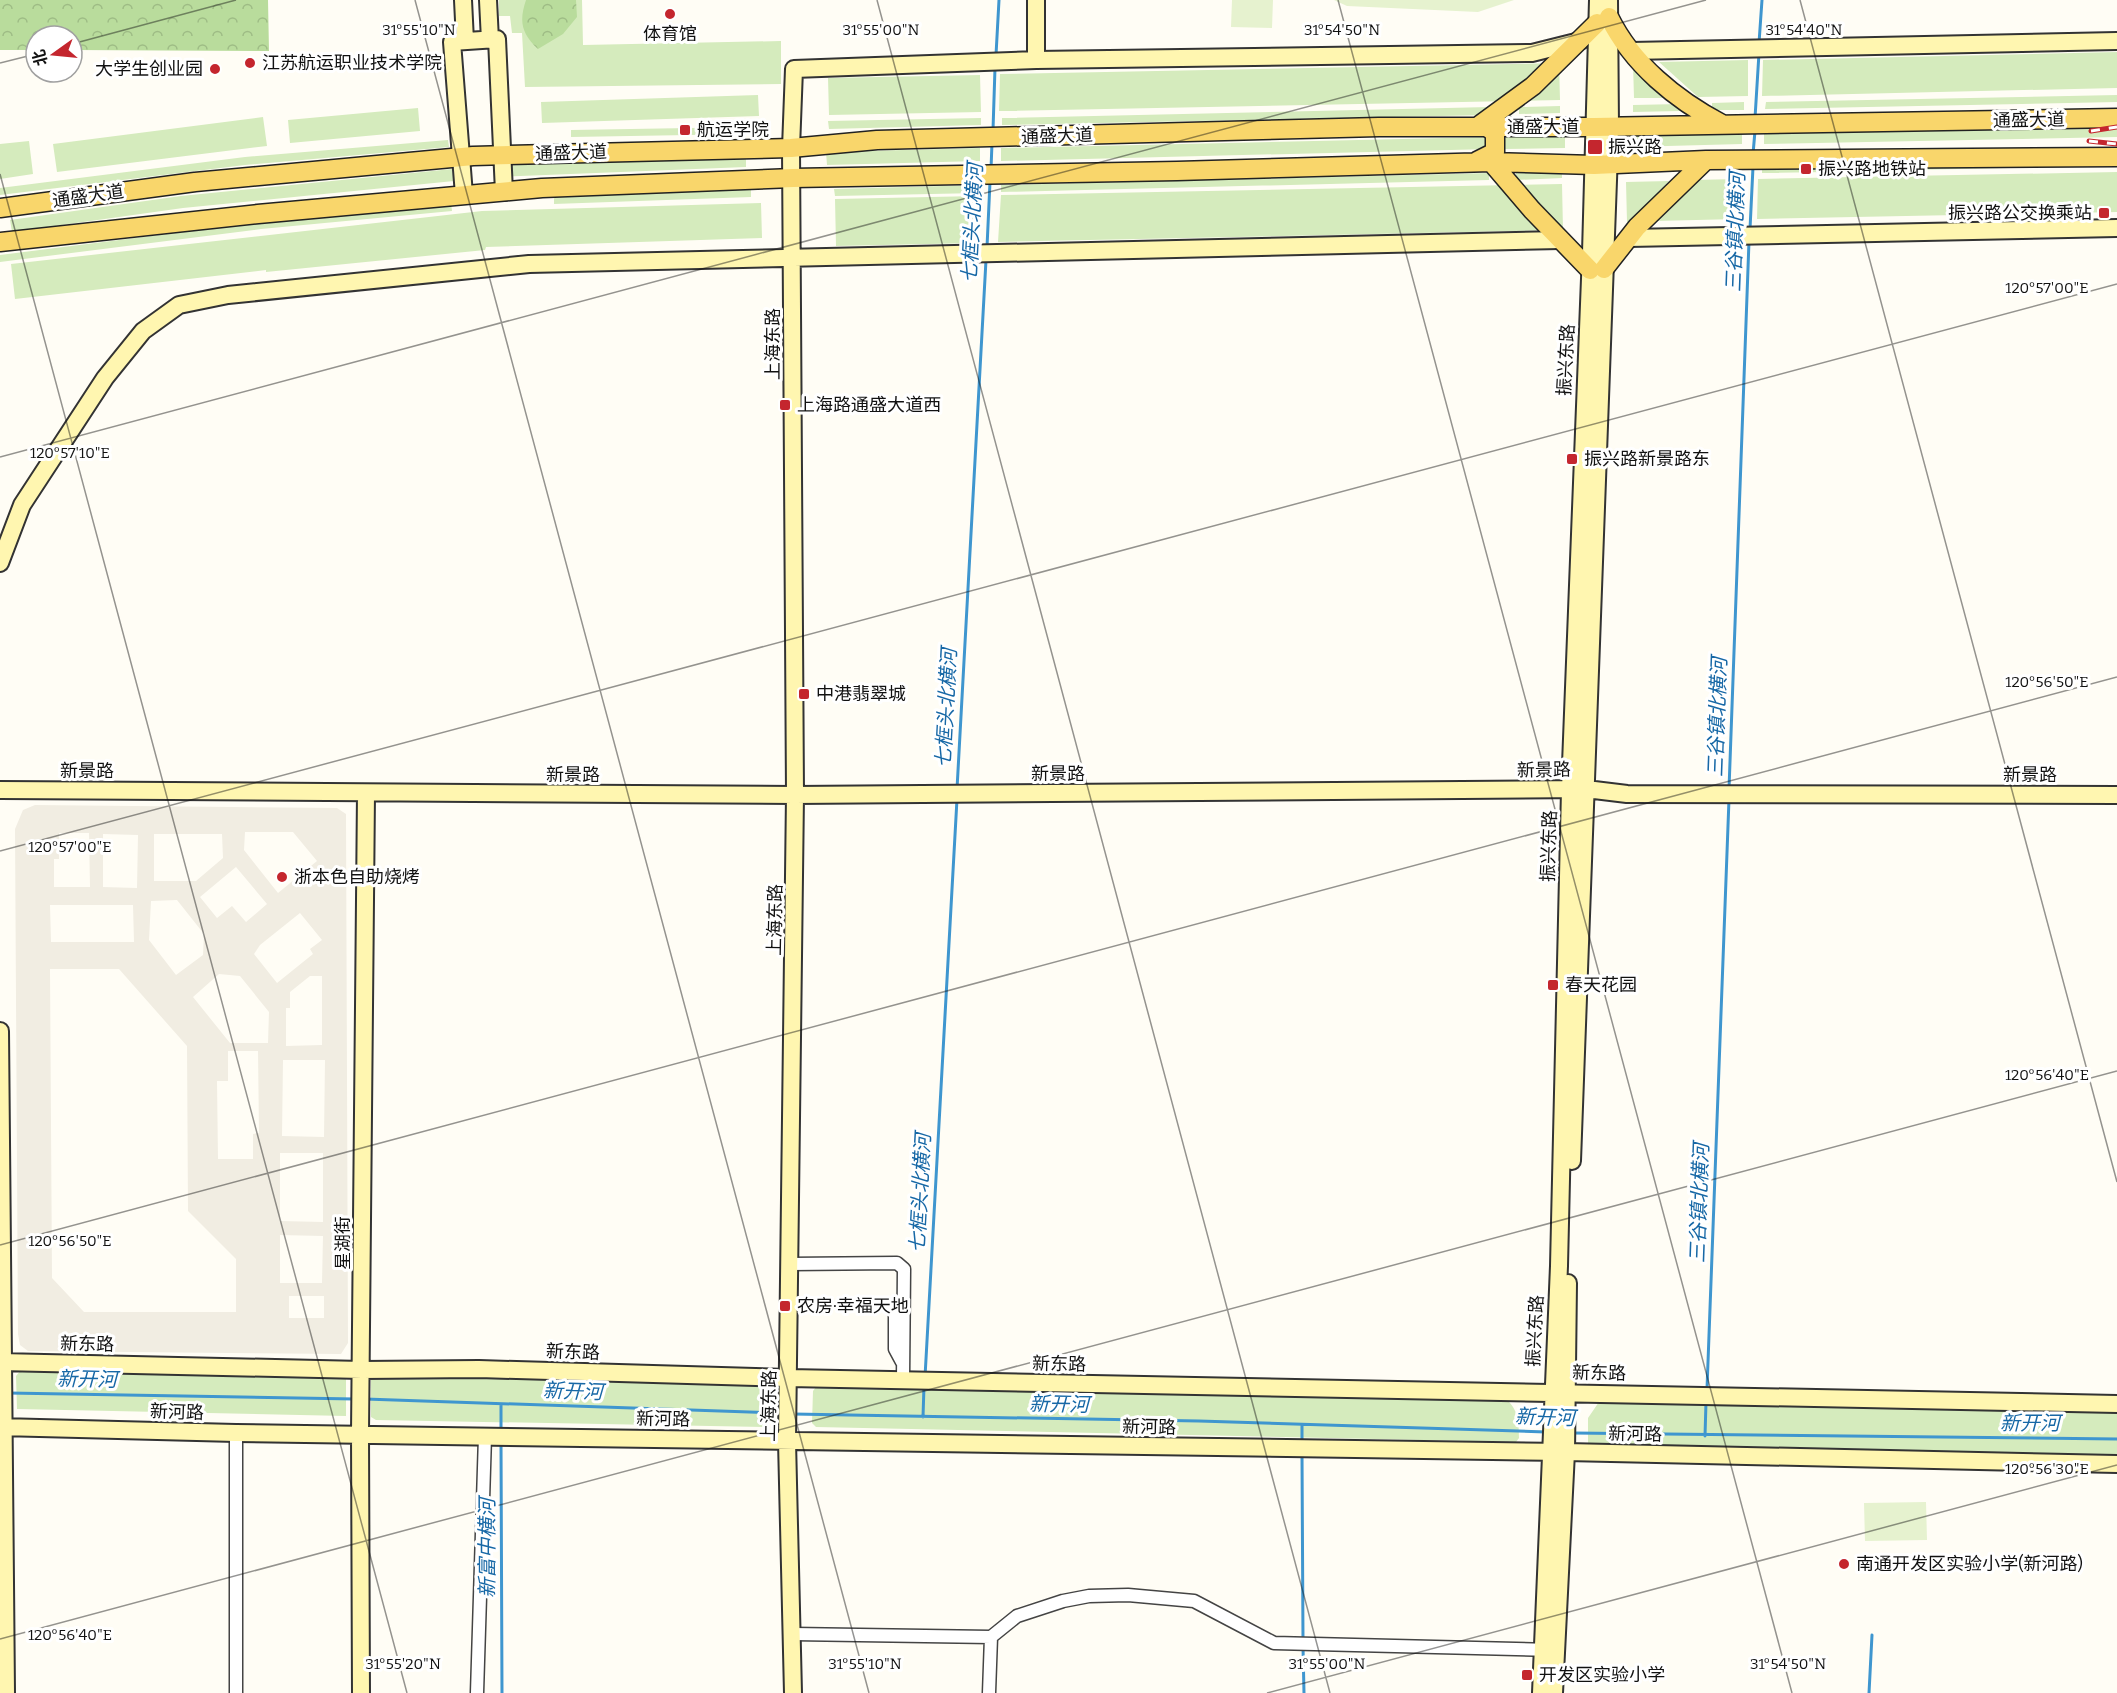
<svg xmlns="http://www.w3.org/2000/svg" width="2117" height="1693" viewBox="0 0 2117 1693" font-family="Bitter,'Noto Sans SC',serif">
	<style>
		.grass { fill: #d5ebbd }
		.forest { fill: url(#forest-crowns) }
		.pitch { fill: #e6f2cf }
		.plaza { fill: #f1ede2; fill-rule: evenodd }
		.lines { fill: none; stroke-linecap: round; stroke-linejoin: round }
		.stream { stroke: #3f96cf; stroke-width: 3 }
		.street-casing { stroke: #444; stroke-width: 15 }
		.secondary-casing { stroke: #333; stroke-width: 20 }
		.primary-casing { stroke: #222; stroke-width: 21 }
		.street { stroke: #fff; stroke-width: 12 }
		.secondary { stroke: #fff6b0; stroke-width: 16 }
		.primary { stroke: #f9d66b; stroke-width: 18 }
		.rail-casing { stroke: #c4262e; stroke-width: 5 }
		.rail { stroke: #fff; stroke-width: 3; stroke-dasharray: 9; stroke-linecap: butt }
		.ticks { fill: none; stroke: #111; stroke-width: 1.5; stroke-opacity: 0.45 }
		.poi-dot { fill: #c4262e; stroke: #fff; stroke-width: 2 }
		.labels { text-anchor: middle; stroke-width: 6; stroke-linejoin: round; paint-order: stroke }
		.poi-label { font-size: 18px; fill: #111; stroke: #fff; text-anchor: start }
		.street-label { font-size: 18px; fill: #111; stroke: #fff }
		.water-label { font-size: 20px; font-style: italic; fill: #1768a6; stroke: #fff }
		.ticks-label { font-size: 15px; text-anchor: middle; fill: #111; stroke: #fff; stroke-width: 6; stroke-linejoin: round; paint-order: stroke }
	</style>
	<defs>
		<pattern id="forest-crowns" width="20" height="18" patternUnits="userSpaceOnUse" patternTransform="scale(1.5)"><rect width="20" height="18" fill="#b9dc9c"/><path d="M2 6a3 3 0 1 1 6 0M12 15a3 3 0 1 1 6 0" fill="none" stroke="#9ebc85"/></pattern>
	</defs>
	<rect width="100%" height="100%" fill="#fffdf5"/>
	<path class="grass" d="M499 0H582L583 45 781 41V84L525 87 522 33H512L510 16H499Z
		M2117 52V88L1762 96 1763 60Z
		M1748 60V96L1698 97 1659 62Z
		M1559 63 1560 100 999 111 1000 74Z
		M1633 63 1671 98H1634Z
		M980 75 981 112 829 115 828 78Z
		M758 95 759 116 542 123 541 102Z
		M2117 95V102L1765 109 1766 102Z
		M1744 102V110H1712V103Z
		M1680 104V111L1633 112V105Z
		M1560 106V113L1519 114V107Z
		M1490 107V115L1002 125V118Z
		M418 108 420 131 290 143 288 120Z
		M263 117 267 146 57 172 53 144Z
		M981 118V125L829 129 828 121Z
		M2117 124V137L1764 144V132Z
		M749 127V134L571 137V130Z
		M1742 132V144L1630 147V134Z
		M1565 135V148L1503 149 1502 137Z
		M1490 137 1491 149 1001 161V148Z
		M448 140 449 147 245 165 0 195V188L245 157Z
		M29 141 33 174 0 179V144Z
		M980 148V161L827 165 826 152Z
		M746 155V167L497 177 496 166Z
		M1826 164V172L1762 173V166Z
		M1857 164 2117 166 1857 171Z
		M452 169 454 181 183 208 12 232 10 220 181 196Z
		M1562 171V178L1516 180V172Z
		M2117 172V212L1757 219 1758 179Z
		M1489 173V180L1001 192V185Z
		M1739 179V219L1654 221 1691 180Z
		M1669 181 1631 222H1627L1626 182Z
		M1562 184 1563 230 998 242 1001 195Z
		M979 185V193L835 196 834 189Z
		M751 189V197L554 204V196Z
		M978 196 977 243 836 246 835 199Z
		M451 203 452 211 261 229 0 262V255L261 222Z
		M761 203 762 238 486 247 485 250 266 272V270L15 299 11 264 482 211Z
		M21 1370 346 1377V1416L17 1409 16 1376Z
		M374 1375 765 1383C773 1393 773 1416 767 1427L376 1420 371 1417V1378Z
		M816 1387 1503 1397C1518 1407 1519 1421 1519 1438L1516 1442 816 1427 812 1423 813 1391Z
		M1601 1399 2117 1410V1456L1592 1448 1588 1444V1418Z"/>
	<path class="forest" d="M0 0H268L269 51 72 50V36H36V50H0Z
		M526 0H576L577 17 563 34 538 49C521 33 519 21 526 0Z"/>
	<path class="pitch" d="M1232 0H1273L1272 28 1231 27Z
		M1334 0H1514L1478 12 1347 6Z
		M1926 1502 1927 1540 1865 1541 1864 1503Z"/>
	<path class="plaza" d="M35 805 337 808 346 814 348 1343 341 1354 28 1351 20 1345 18 1334 15 829 23 810ZM245 832H293L317 861 278 893 244 850ZM59 833H89L90 887H54V859H59ZM103 834 138 835 137 888 103 887ZM154 834H222L223 858 196 881H154ZM236 867 267 904 246 922 232 906 217 918 200 897ZM177 900 204 934 203 955 176 975 149 940 151 901ZM50 905H133L134 942H51ZM300 913 322 940 310 949 313 954 277 983 254 954 260 945ZM50 969H119L187 1046 188 1211 236 1259V1312H84L52 1278ZM219 974 240 976 269 1012 268 1043H230L193 997ZM310 976H322V1045L286 1046V1008H290V992ZM228 1051H258L259 1133 253 1134V1159H218L217 1081H228ZM283 1060H325L324 1137 282 1136ZM280 1153H323V1222L280 1221ZM280 1235 323 1236 322 1283H280ZM289 1296H324V1318H289Z"/>
	<g class="lines">
		<path class="stream" d="M1759 43 1762 0
			M996 55 999 0
			M1755 118 1759 53
			M993 130 995 68
			M1753 154 1755 131
			M991 169 992 143
			M1750 229 1753 167
			M987 247 990 182
			M957 789 986 260
			M1729 789 1749 241
			M925 1377 957 799
			M1707 1389 1729 799
			M8 1393 355 1399
			M365 1399 781 1413
			M501 1404V1430
			M793 1414 1199 1421 1546 1432
			M923 1417 924 1386
			M1302 1425V1442
			M1573 1433 2117 1439
			M1705 1436 1706 1402
			M501 1443 502 1693
			M1302 1455 1303 1640
			M1303 1647 1304 1693
			M1869 1693 1872 1635"/>
		<g class="street-casing">
			<path id="street" d="M790 1264 897 1263 904 1269 903 1380
				M895 1312V1349L902 1362
				M793 1634 991 1637 989 1693
				M991 1637 1017 1616 1063 1601 1089 1596 1128 1595 1194 1601 1274 1643 1551 1650
				M236 1693V1433
				M477 1693 485 1436"/>
		</g>
		<g class="secondary-casing">
			<path id="secondary" d="M463 0 465 41
				M488 0 490 40
				M1036 0V60L1532 53 1580 41
				M1631 51 2117 41
				M464 195 452 42 497 39 504 192
				M1629 238 2117 228
				M0 563 22 505 105 378 143 331 179 305 228 295 529 264 1560 240
				M0 790 795 795 1586 789 1627 794 2117 795
				M0 1031 6 1693
				M1572 1161 1610 126 1609 0
				M0 1362 362 1370 479 1369 789 1378 2117 1404
				M0 1427 236 1433 1566 1452 2117 1464
				M361 1693 360 1434 366 793
				M793 1693 787 1441 795 795 791 148 794 69 1036 60
				M1541 1693 1559 1266 1570 790 1591 253 1598 0
				M1554 1693 1566 1452 1568 1283"/>
		</g>
		<g class="primary-casing">
			<path id="primary" d="M1609 17C1632 64 1676 100 1722 124
				M1477 127 1533 86 1597 23
				M1477 161 1495 152V133L1487 127
				M1491 162 1532 210 1590 270
				M0 208 195 182 473 156 791 148 877 140 1379 127H1594L2117 118
				M0 242 258 214 542 188 793 178 1177 171 1491 162 1594 165 1706 160 2117 157
				M1604 269 1637 227 1706 160"/>
		</g>
		<use href="#street" class="street"/>
		<use href="#secondary" class="secondary"/>
		<use href="#primary" class="primary"/>
		<g class="rail-casing">
			<path id="rail" d="M2091 131 2117 127
				M2089 141 2117 144"/>
		</g>
		<use href="#rail" class="rail"/>
	</g>
	<path class="ticks" d="M415 0 869 1693M877 0 1330 1693M1338 0 1792 1693M1800 0 2117 1182M72 44 236 0M0 63 36 54M0 174 407 1693M0 457 1706 0M0 851 2117 284M0 1245 2117 677M0 1639 2117 1071M1267 1693 2117 1465"/>
	<g class="poi-dot">
		<circle cx="670" cy="14" r="6"/>
		<circle cx="250" cy="63" r="6"/>
		<circle cx="215" cy="69" r="6"/>
		<rect x="679" y="124" width="12" height="12" rx="3"/>
		<rect x="1587" y="139" width="16" height="16" rx="3"/>
		<rect x="1800" y="163" width="12" height="12" rx="3"/>
		<rect x="2098" y="207" width="12" height="12" rx="3"/>
		<rect x="779" y="399" width="12" height="12" rx="3"/>
		<rect x="1566" y="453" width="12" height="12" rx="3"/>
		<rect x="798" y="688" width="12" height="12" rx="3"/>
		<circle cx="282" cy="877" r="6"/>
		<rect x="1547" y="979" width="12" height="12" rx="3"/>
		<rect x="779" y="1300" width="12" height="12" rx="3"/>
		<circle cx="1844" cy="1564" r="6"/>
		<rect x="1521" y="1669" width="12" height="12" rx="3"/>
	</g>
	<g class="labels">
		<g class="poi-label">
			<text x="670" y="40" text-anchor="middle">体育馆</text>
			<text x="262" y="69">江苏航运职业技术学院</text>
			<text x="203" y="75" text-anchor="end">大学生创业园</text>
			<text x="697" y="136">航运学院</text>
			<text x="1608" y="153">振兴路</text>
			<text x="1818" y="175">振兴路地铁站</text>
			<text x="2092" y="219" text-anchor="end">振兴路公交换乘站</text>
			<text x="797" y="411">上海路通盛大道西</text>
			<text x="1584" y="465">振兴路新景路东</text>
			<text x="816" y="700">中港翡翠城</text>
			<text x="294" y="883">浙本色自助烧烤</text>
			<text x="1565" y="991">春天花园</text>
			<text x="797" y="1312">农房·幸福天地</text>
			<text x="1856" y="1570">南通开发区实验小学(新河路)</text>
			<text x="1539" y="1681">开发区实验小学</text>
		</g>
		<g class="street-label">
			<text transform="translate(2029 120) rotate(-1)" y="6">通盛大道</text>
			<text x="1543" y="133">通盛大道</text>
			<text transform="translate(1057 136) rotate(-2)" y="6">通盛大道</text>
			<text transform="translate(571 153) rotate(-2)" y="6">通盛大道</text>
			<text transform="translate(88 196) rotate(-8)" y="6">通盛大道</text>
			<text transform="translate(773 344) rotate(-90)" y="6">上海东路</text>
			<text transform="translate(1566 360) rotate(-87)" y="6">振兴东路</text>
			<text transform="translate(1544 770) rotate(-1)" y="6">新景路</text>
			<text x="87" y="777">新景路</text>
			<text x="1058" y="780">新景路</text>
			<text x="573" y="781">新景路</text>
			<text x="2030" y="781">新景路</text>
			<text transform="translate(1549 846) rotate(-88)" y="6">振兴东路</text>
			<text transform="translate(775 920) rotate(-89)" y="6">上海东路</text>
			<text transform="translate(343 1243) rotate(-90)" y="6">星湖街</text>
			<text transform="translate(1535 1331) rotate(-87)" y="6">振兴东路</text>
			<text transform="translate(87 1344) rotate(1)" y="6">新东路</text>
			<text transform="translate(573 1352) rotate(2)" y="6">新东路</text>
			<text transform="translate(1059 1364) rotate(1)" y="6">新东路</text>
			<text transform="translate(1599 1373) rotate(1)" y="6">新东路</text>
			<text transform="translate(769 1406) rotate(-89)" y="6">上海东路</text>
			<text transform="translate(177 1412) rotate(2)" y="6">新河路</text>
			<text transform="translate(663 1419) rotate(1)" y="6">新河路</text>
			<text transform="translate(1149 1427) rotate(1)" y="6">新河路</text>
			<text transform="translate(1635 1434) rotate(1)" y="6">新河路</text>
		</g>
		<g class="water-label">
			<text transform="translate(972 223) rotate(-87)" y="7">七框头北横河</text>
			<text transform="translate(1735 232) rotate(-88)" y="7">三谷镇北横河</text>
			<text transform="translate(946 708) rotate(-87)" y="7">七框头北横河</text>
			<text transform="translate(1717 717) rotate(-88)" y="7">三谷镇北横河</text>
			<text transform="translate(920 1193) rotate(-87)" y="7">七框头北横河</text>
			<text transform="translate(1699 1203) rotate(-88)" y="7">三谷镇北横河</text>
			<text transform="translate(87 1379) rotate(1)" y="7">新开河</text>
			<text transform="translate(573 1391) rotate(2)" y="7">新开河</text>
			<text transform="translate(1059 1404) rotate(1)" y="7">新开河</text>
			<text transform="translate(1545 1417) rotate(2)" y="7">新开河</text>
			<text x="2030" y="1430">新开河</text>
			<text transform="translate(487 1548) rotate(-90)" y="7">新富中横河</text>
		</g>
	</g>
	<g class="ticks-label">
		<text x="419" y="35">31°55'10"N</text>
		<text x="881" y="35">31°55'00"N</text>
		<text x="1342" y="35">31°54'50"N</text>
		<text x="1804" y="35">31°54'40"N</text>
		<text x="2047" y="293">120°57'00"E</text>
		<text x="70" y="458">120°57'10"E</text>
		<text x="2047" y="687">120°56'50"E</text>
		<text x="70" y="852">120°57'00"E</text>
		<text x="2047" y="1080">120°56'40"E</text>
		<text x="70" y="1246">120°56'50"E</text>
		<text x="2047" y="1474">120°56'30"E</text>
		<text x="70" y="1640">120°56'40"E</text>
		<text x="403" y="1669">31°55'20"N</text>
		<text x="865" y="1669">31°55'10"N</text>
		<text x="1327" y="1669">31°55'00"N</text>
		<text x="1788" y="1669">31°54'50"N</text>
	</g>
	<g transform="translate(54 54) rotate(255)"><circle r="28" fill="#ffffff" stroke="#a0a0a0" stroke-width="1.5"/>
	<path d="M0-4.5L10 22L0 15L-10 22Z" fill="#c4262e"/>
	<text y="-9" font-size="16" font-weight="bold" text-anchor="middle" fill="#111111">北</text>
	</g>
</svg>
